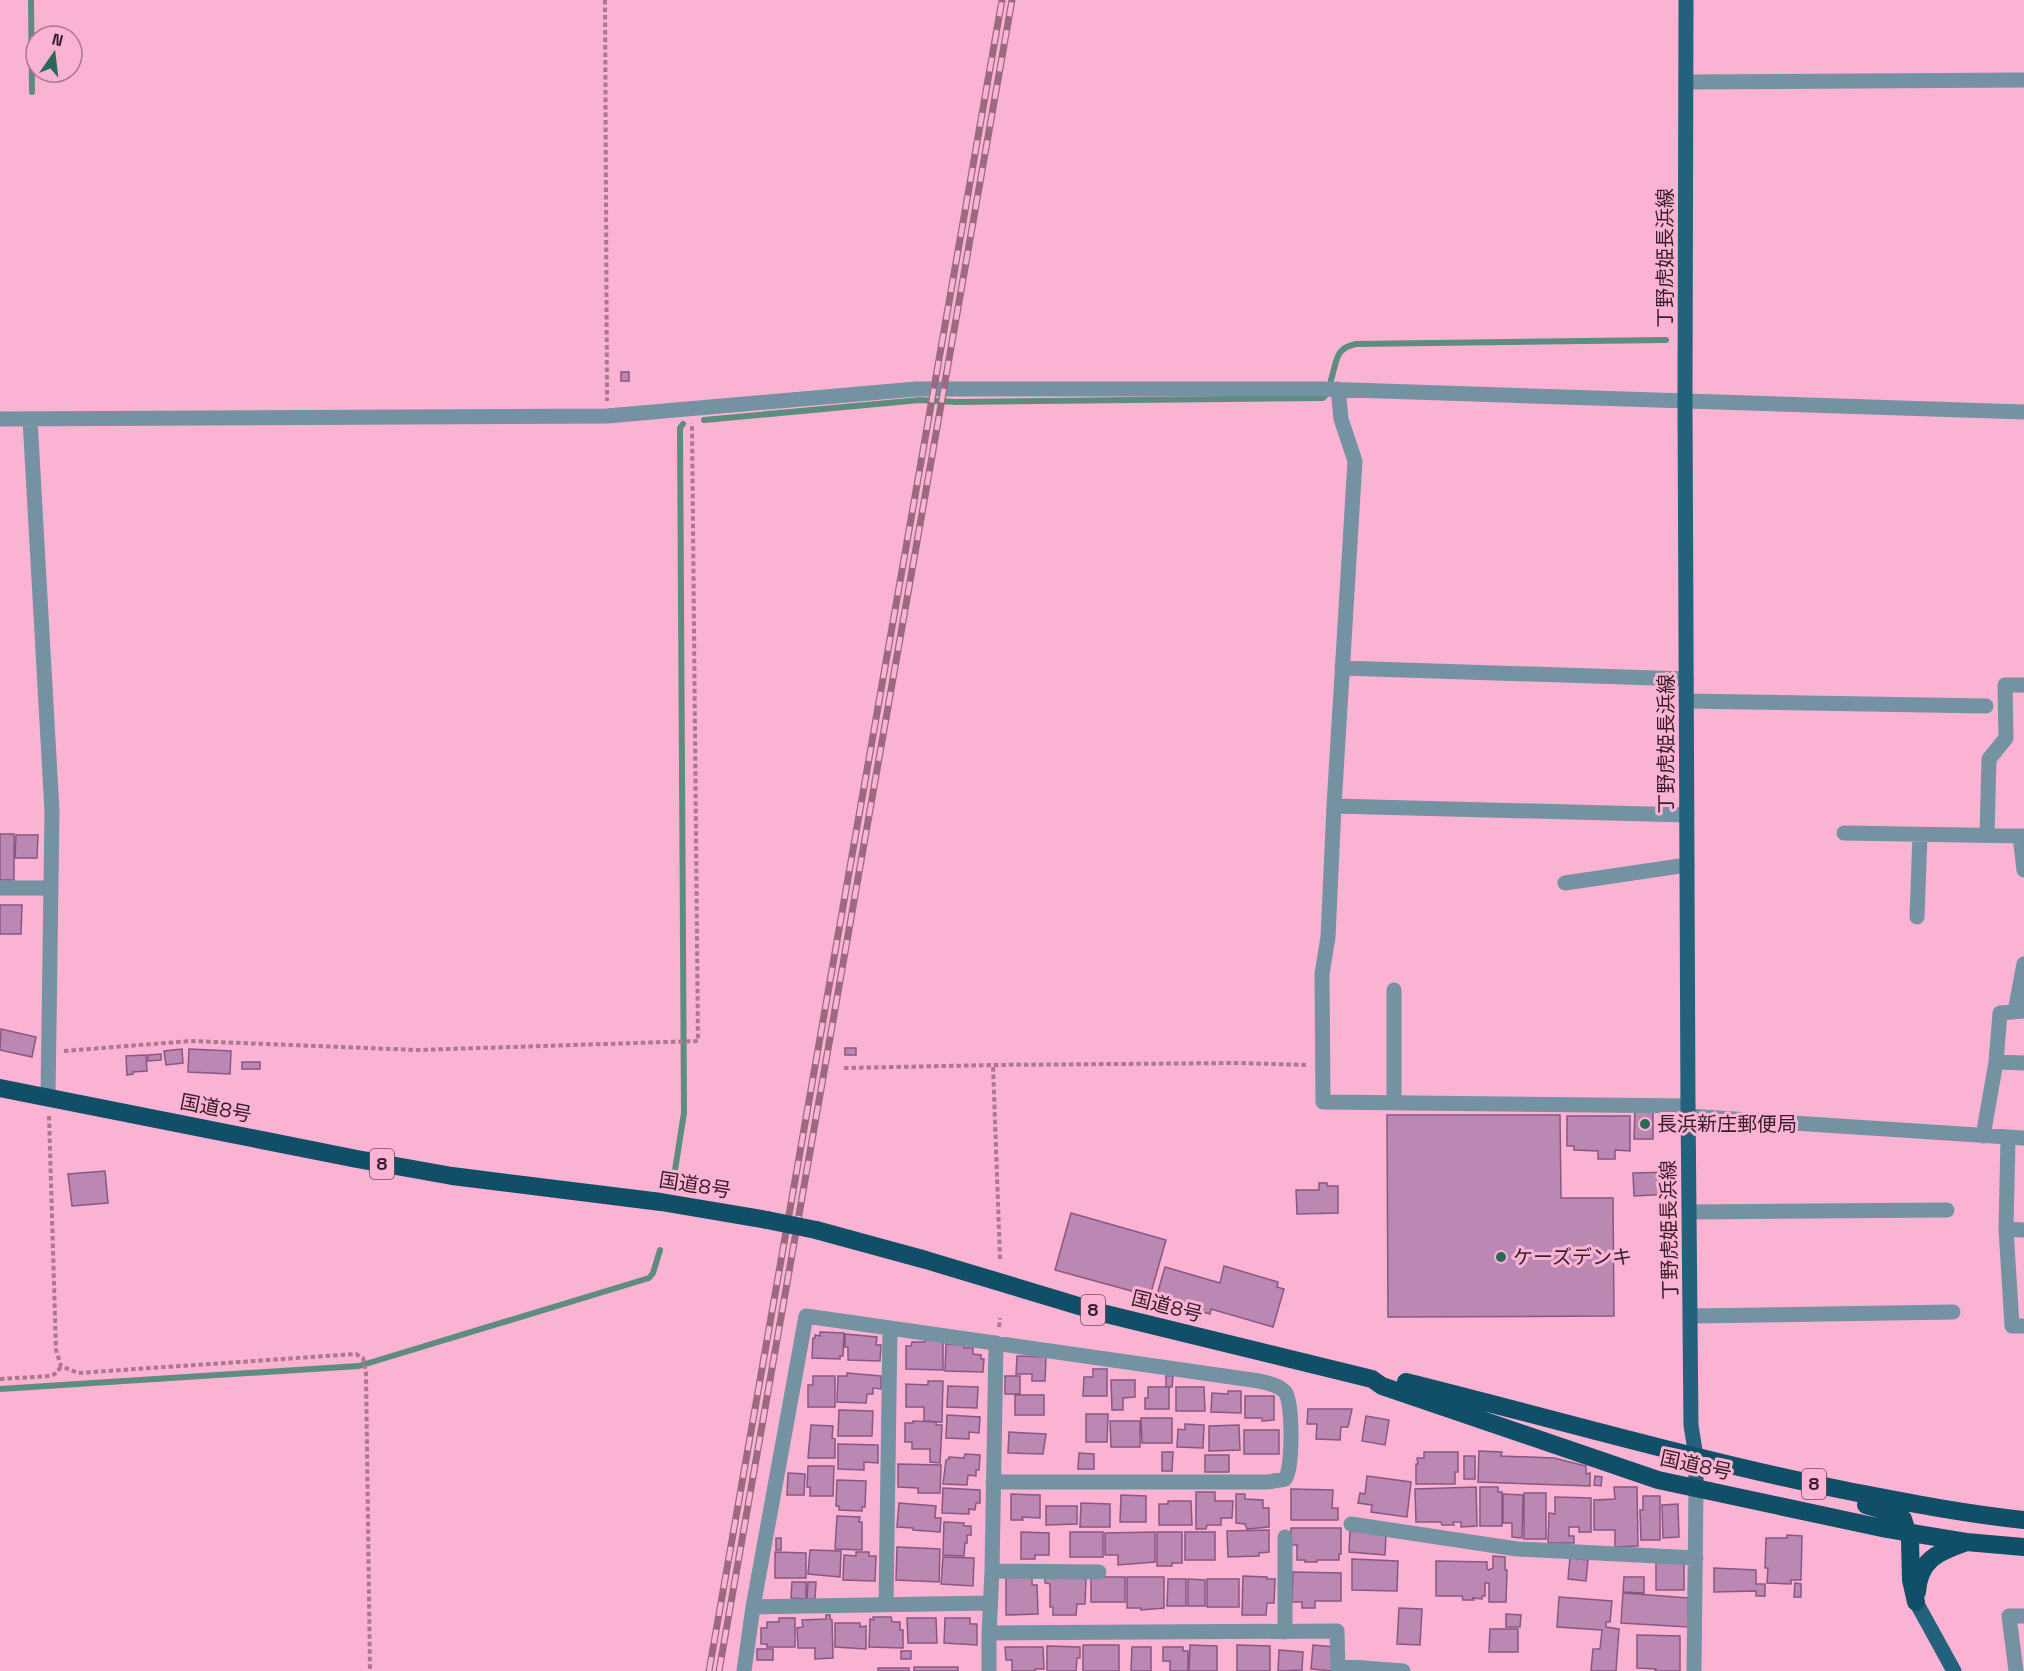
<svg xmlns="http://www.w3.org/2000/svg" width="2024" height="1671" viewBox="0 0 2024 1671" font-family="'Space Grotesk','Noto Sans JP',sans-serif">
	<style>
		.lines { fill: none; stroke-linecap: round; stroke-linejoin: round }
		.stream { stroke: #5e8d7f; stroke-width: 6 }
		.building { fill: #bb88b4; stroke: #895783; stroke-width: 1.5 }
		.path { stroke: #ac778f; stroke-width: 4; stroke-dasharray: 4.5 3; stroke-linecap: butt }
		.minor { stroke: #7492a2; stroke-width: 15 }
		.major { stroke: #23617d; stroke-width: 15 }
		.highway { stroke: #114e67; stroke-width: 18 }
		.rail-casing { stroke: #9c6a80; stroke-width: 7 }
		.rail { stroke: #fab3d2; stroke-width: 4.5; stroke-dasharray: 14; stroke-linecap: butt }
		.highway-bridge { stroke: #114e67; stroke-width: 18 }
		.poi-dot { fill: #286856; stroke: #fab3d2; stroke-width: 2 }
		.labels { text-anchor: middle; stroke-width: 6; stroke-linejoin: round; paint-order: stroke }
		.shield { fill: #fab3d2; stroke: #72495c; stroke-width: 1.5 }
		.shield-label { font-size: 18px; font-weight: bold; fill: #371c29 }
		.street-label { font-size: 20px; fill: #371c29; stroke: #fab3d2 }
		.poi-label { font-size: 20px; fill: #371c29; stroke: #fab3d2; text-anchor: start }
	</style>
	<rect width="100%" height="100%" fill="#fab3d2"/>
	<g class="lines">
		<path class="stream" d="M31 0 32 92
			M1331 380C1337 361 1335 348 1356 344L1666 340
			M704 420 920 400 956 402 1323 398 1325 396
			M672 1189 684 1113 680 428 683 424
			M0 1389 359 1366 649 1278 653 1273 660 1250"/>
	</g>
	<path class="building" d="M621 372H629V381H621Z
		M0 834H14V880H0Z
		M16 835H38L37 858H15Z
		M0 905H22L21 934H0Z
		M1 1029 36 1037 32 1057 0 1050Z
		M845 1048H856V1055H845Z
		M182 1049 183 1063 166 1065 164 1051Z
		M189 1049 231 1051 230 1074 188 1072Z
		M161 1054V1060L148 1061V1055Z
		M146 1055 147 1071 133 1072V1074L127 1075 126 1056Z
		M242 1062H260V1069H242Z
		M1635 1109 1653 1110V1139H1634Z
		M1387 1115H1560L1561 1198H1613L1614 1316 1388 1317Z
		M1567 1116H1630V1151L1615 1150V1159H1598V1151L1574 1150V1146H1567Z
		M105 1171 108 1203 72 1206 68 1174Z
		M1672 1172V1194L1634 1196 1633 1173Z
		M1319 1183H1327V1186H1338V1213L1297 1214 1296 1190H1319Z
		M1071 1213 1166 1240 1150 1296 1055 1270Z
		M1224 1266 1278 1282 1277 1287 1284 1289 1273 1327 1211 1309 1210 1314 1156 1298 1165 1267 1220 1283Z
		M820 1332 844 1333 843 1356H840V1359L812 1358 813 1338H815V1335L820 1336Z
		M845 1334 877 1337 876 1345H881L880 1361 848 1360V1347H845Z
		M925 1340H943V1370L906 1369V1346H911L912 1342H925Z
		M946 1344 964 1345V1348H973V1354L981 1355V1359H984L983 1372 945 1371Z
		M1017 1356 1046 1357 1045 1381H1032V1374H1016Z
		M1093 1369H1107V1396H1083L1084 1377H1093Z
		M847 1373 881 1376V1389L873 1388V1394H867L866 1403 837 1402 838 1376H847Z
		M813 1376H835V1407H808V1385H813Z
		M1005 1376H1020V1394H1005Z
		M1166 1376H1173L1172 1387H1166Z
		M1111 1380H1135V1397L1123 1398V1410H1112Z
		M928 1381H943L942 1422 924 1421V1407H906V1384L928 1385Z
		M948 1386 978 1387 977 1408 947 1407Z
		M1148 1387H1169V1409H1145V1398H1148Z
		M1176 1387H1204L1205 1411H1176Z
		M1228 1391H1241V1413L1211 1412 1212 1393 1228 1394Z
		M1015 1395H1044V1415H1015Z
		M1245 1396H1274V1420L1262 1421V1418H1245Z
		M1308 1409H1352L1348 1427H1341L1340 1440 1316 1439 1317 1424H1307Z
		M839 1410 873 1411 872 1436H838Z
		M1086 1414H1108L1107 1442H1086Z
		M947 1415 980 1417 979 1433 969 1432V1439L946 1438Z
		M1366 1416 1389 1420 1385 1445 1362 1441Z
		M1141 1418H1172V1443H1142Z
		M913 1421 936 1422V1425H942L940 1463 930 1462V1449H912V1442H905V1423H913Z
		M1110 1421H1140V1447H1111Z
		M1185 1424 1204 1425 1203 1448 1177 1447 1178 1429 1185 1430Z
		M811 1425 833 1426 832 1438 835 1439V1458H808Z
		M1239 1425 1240 1450 1209 1451V1426Z
		M1244 1430H1279V1454H1244Z
		M1009 1432 1046 1434 1043 1454 1008 1453Z
		M838 1444 878 1445V1463L864 1462V1470L838 1469Z
		M1479 1451 1502 1452 1501 1456 1554 1458 1586 1466V1474L1590 1473V1486L1478 1482Z
		M1162 1452H1173L1172 1471H1162Z
		M1424 1452H1458V1472H1455V1484H1416V1464H1418L1417 1458H1424Z
		M1079 1453 1094 1454V1469H1078Z
		M965 1454 980 1455 979 1470H976V1476L968 1475 967 1485 943 1484 946 1460 949 1459V1457L964 1458Z
		M1205 1455H1229V1472H1205Z
		M1464 1456H1475V1479H1464Z
		M898 1464 941 1465 940 1493H918V1488L898 1487Z
		M808 1466H834L833 1496H810V1487H807Z
		M788 1473 805 1474 804 1495H787Z
		M1367 1476 1411 1482 1407 1517 1371 1512 1372 1505 1358 1503 1360 1493 1365 1494Z
		M1595 1476 1602 1477 1601 1486 1594 1485Z
		M837 1480 866 1481 865 1507H862V1511L839 1510V1506H836Z
		M1476 1487 1477 1526 1461 1527V1522H1453L1454 1525H1442L1441 1522H1416L1415 1489Z
		M1480 1487H1498V1492H1502V1526H1480Z
		M1614 1487H1637L1638 1546 1615 1547V1530H1594V1500L1615 1499Z
		M943 1488 980 1490V1503H976L975 1510 969 1509V1514L942 1513Z
		M1291 1489 1333 1490 1332 1508H1338V1520H1291Z
		M1196 1492H1215V1501H1233L1232 1518H1221V1525H1207L1206 1529H1196Z
		M1524 1493H1546V1539H1524Z
		M1011 1494 1040 1495V1518L1022 1517 1023 1520H1011Z
		M1236 1494H1245V1499L1263 1500V1508H1269V1527L1247 1529 1245 1524 1236 1523Z
		M1503 1494 1523 1495 1522 1538 1512 1537V1523H1503Z
		M1121 1495 1146 1496V1522H1120Z
		M1643 1496H1660V1540H1641L1640 1510H1643Z
		M1555 1497 1591 1498V1532H1579V1527H1569V1536H1574V1543H1548L1549 1513 1555 1514Z
		M1168 1501H1191L1192 1525H1159V1504H1168Z
		M899 1503 936 1506 935 1518H941L940 1532 913 1530V1528L897 1527Z
		M1081 1503 1110 1504V1527H1080Z
		M1678 1504 1679 1537 1663 1538 1662 1505Z
		M1046 1506H1077V1524L1046 1525Z
		M837 1516 860 1517 859 1522H862V1550L835 1549Z
		M944 1522 964 1523V1526H971V1535H967V1543H965L964 1556 943 1555Z
		M1291 1528H1341V1554H1339V1560H1317V1562H1305V1560H1297V1545H1291Z
		M1269 1530V1552L1259 1553V1556L1228 1557 1227 1531Z
		M1350 1531 1386 1534 1385 1555 1349 1552Z
		M1021 1532 1049 1533V1555H1035V1559H1021Z
		M1070 1532H1103V1557H1070Z
		M1155 1532V1562L1118 1565V1555H1105V1533Z
		M1157 1532H1182V1563H1172V1566H1157Z
		M1185 1532H1215V1560H1185Z
		M1787 1535 1802 1536 1801 1580H1791V1584L1767 1583 1768 1568H1765L1766 1538H1787Z
		M776 1538H781V1550H776Z
		M897 1547 940 1549 939 1582 896 1580Z
		M810 1550 841 1551 840 1577 808 1574Z
		M775 1552 806 1553V1578H775Z
		M856 1552H869V1556H876L875 1581 843 1580 844 1555 856 1556Z
		M1493 1556 1505 1557V1570H1507L1506 1602H1489V1583H1485V1596H1482V1599L1473 1598 1474 1600H1463L1462 1596H1436V1561L1487 1562V1569L1489 1570 1493 1568Z
		M943 1557 974 1558 973 1586 941 1584Z
		M1570 1558 1588 1560 1586 1581 1568 1579Z
		M1352 1559 1398 1561 1397 1591 1352 1590Z
		M1656 1561H1684V1590H1656Z
		M1714 1568 1756 1570V1584H1765V1596H1756V1591L1714 1592Z
		M1293 1572 1341 1573V1601H1315V1608H1302V1602H1292Z
		M1243 1576 1267 1577V1579H1275L1274 1603H1267L1266 1615H1242Z
		M1006 1577H1032V1585H1037L1038 1614 1006 1615Z
		M1045 1577H1086L1085 1604H1077L1076 1615H1053V1607H1050V1584L1045 1583Z
		M1091 1577H1125V1602H1091Z
		M1127 1577H1164V1608L1141 1610V1608H1127Z
		M1624 1577H1644V1593L1623 1592Z
		M1168 1579H1186V1606H1167Z
		M1188 1579 1205 1580V1606H1188Z
		M1207 1579H1239V1607H1207Z
		M792 1582H806V1599L791 1598Z
		M808 1582H816L815 1599H807Z
		M1795 1583 1801 1584V1597H1794Z
		M1623 1593 1688 1598V1627L1621 1623Z
		M1559 1597 1612 1601 1610 1622H1606V1627L1619 1629 1616 1671H1591L1593 1649H1600L1602 1630 1557 1627Z
		M1399 1608 1422 1609 1420 1645 1397 1644Z
		M1506 1614 1521 1615 1520 1627H1506Z
		M826 1615H830V1619L832 1620 833 1658 815 1659V1648H798L797 1628 803 1627 802 1620 826 1619Z
		M873 1617H891L892 1622H900V1630H903V1648L869 1647 870 1619 874 1620Z
		M779 1618H795V1647H767V1644H761V1628H767V1622H779Z
		M907 1618H936L937 1643H908Z
		M945 1618H970V1624H977V1645L944 1643Z
		M835 1623H860V1627L866 1626V1649L835 1647Z
		M1490 1629H1518V1652H1489Z
		M1637 1635 1680 1636V1671H1655L1656 1669 1637 1668Z
		M1083 1645H1119V1671H1083Z
		M1190 1645 1217 1646V1671H1189Z
		M1237 1645 1270 1646V1671H1237Z
		M1313 1645 1335 1647 1333 1671 1311 1669Z
		M1047 1646 1080 1647V1658H1077L1076 1671H1047Z
		M1005 1647H1043L1044 1669H1035V1671H1012V1660H1006Z
		M1132 1647H1151V1671H1131Z
		M1163 1647H1183V1651H1188V1671H1170V1661H1163Z
		M757 1649H773V1660H757Z
		M1279 1650 1303 1652 1302 1670 1278 1671Z
		M901 1651H911V1659H901Z
		M914 1667H958V1671H914Z
		M878 1668H909V1671H878Z"/>
	<g class="lines">
		<path class="path" d="M605 0 607 401
			M64 1051 191 1041 417 1050 698 1041 692 423
			M844 1068 993 1065
			M49 1116 56 1350 61 1366 78 1373 356 1354 363 1358 366 1373 370 1671
			M1000 1259 993 1065 1238 1063 1308 1065
			M999 1327 1000 1318
			M0 1379 50 1376 57 1373 61 1366"/>
		<path class="minor" d="M1687 82 2024 80
			M1338 389 1341 419 1355 461 1334 806 1328 937 1322 974 1323 1102 1688 1106
			M0 419 607 416 916 389H1321L2024 412
			M30 419 52 811 48 1098
			M1342 668 1686 679
			M1686 701 1986 706
			M1334 806 1687 815
			M1844 833 2024 836
			M1987 835 1989 759 2006 738 2005 685H2024
			M2020 836 2024 870
			M1565 883 1687 865
			M0 888H51
			M1917 917 1920 834
			M2015 1011 2024 964
			M1996 1062 2024 1063
			M1394 1103V990
			M1688 1116 2024 1138
			M1983 1136 1996 1062 2000 1013 2024 1011
			M2008 1138 2006 1229 2012 1326H2024
			M1690 1212 1947 1210
			M2006 1229 2024 1230
			M1691 1316 1953 1312
			M996 1343 992 1571 989 1633 1337 1631 1338 1671
			M1351 1524 1517 1549 1696 1558
			M992 1571 1099 1572
			M886 1604 890 1328
			M753 1607 989 1603
			M1285 1632V1537
			M1338 1666 1403 1671
			M744 1671 753 1607 806 1316 1259 1381C1268 1383 1279 1385 1285 1392 1293 1402 1293 1469 1285 1479L1268 1482H993
			M989 1671V1633
			M1694 1671 1696 1488
			M2016 1671 2009 1616H2024"/>
		<path class="major" d="M1686 0 1685 401 1688 1106 1691 1425 1696 1457V1488
			M1916 1602 1954 1671"/>
		<path class="highway" d="M0 1088 357 1159 452 1176 661 1202 767 1220
			M816 1230 926 1260 1102 1313 1372 1379 1382 1386 1658 1480 1882 1528 1966 1542 2024 1547
			M1406 1382C1555 1419 1702 1462 1853 1492 1910 1503 1966 1514 2024 1520
			M1866 1505 1894 1513 1903 1519 1910 1540 1911 1580 1916 1602
			M1917 1592C1919 1560 1938 1552 1964 1543"/>
		<g class="rail-casing">
			<path id="rail" d="M709 1671 1002 0
				M719 1671 1012 0"/>
		</g>
		<use href="#rail" class="rail"/>
		<path class="highway-bridge" d="M767 1220 816 1230"/>
	</g>
	<g class="poi-dot">
		<circle cx="1645" cy="1124" r="6"/>
		<circle cx="1501" cy="1257" r="6"/>
	</g>
	<g class="labels">
		<g class="shield">
			<rect x="370" y="1149" width="24" height="30" rx="4.5"/>
			<rect x="1081" y="1295" width="24" height="30" rx="4.5"/>
			<rect x="1802" y="1469" width="24" height="30" rx="4.5"/>
		</g>
		<g class="shield-label">
			<text x="382" y="1170">8</text>
			<text x="1093" y="1316">8</text>
			<text x="1814" y="1490">8</text>
		</g>
		<g class="street-label">
			<text transform="translate(1665 258) rotate(-90)" y="7">丁野虎姫長浜線</text>
			<text transform="translate(1666 744) rotate(-90)" y="7">丁野虎姫長浜線</text>
			<text transform="translate(216 1108) rotate(11)" y="7">国道8号</text>
			<text transform="translate(695 1185) rotate(9)" y="7">国道8号</text>
			<text transform="translate(1669 1230) rotate(-91)" y="7">丁野虎姫長浜線</text>
			<text transform="translate(1167 1306) rotate(14)" y="7">国道8号</text>
			<text transform="translate(1696 1465) rotate(12)" y="7">国道8号</text>
		</g>
		<g class="poi-label">
			<text x="1657" y="1131">長浜新庄郵便局</text>
			<text x="1513" y="1264">ケーズデンキ</text>
		</g>
	</g>
	<g transform="translate(54 54) rotate(14)"><circle r="28" fill="#fab3d2" stroke="#ac778e" stroke-width="1.5"/>
	<path d="M0-4.5L10 22L0 15L-10 22Z" fill="#286856"/>
	<text y="-9" font-size="16" font-weight="bold" text-anchor="middle" fill="#371c29">N</text>
	</g>
</svg>
